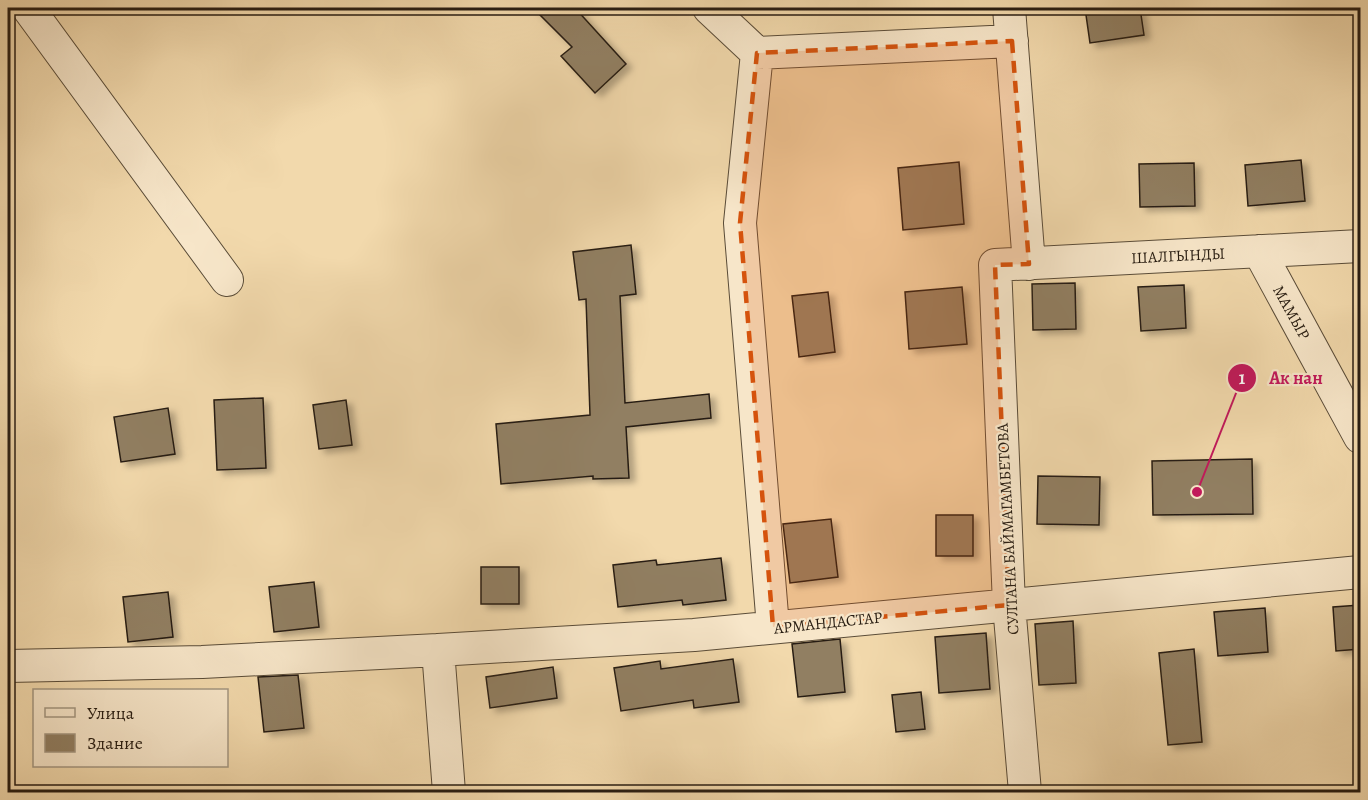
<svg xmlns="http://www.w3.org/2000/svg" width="1368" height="800" viewBox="0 0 1368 800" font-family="Alegreya,serif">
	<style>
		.building { fill: #917f62; stroke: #281d12; stroke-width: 1.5; filter: url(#shadow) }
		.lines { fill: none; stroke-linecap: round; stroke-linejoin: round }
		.minor-casing { stroke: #5a4c38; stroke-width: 34 }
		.minor { stroke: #f7e6c9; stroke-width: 32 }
		.marked { fill: #d5530d; fill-opacity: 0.2; stroke: #d5530d; stroke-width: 4.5; stroke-dasharray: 12 8; stroke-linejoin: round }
		.labels { text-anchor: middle; stroke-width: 4.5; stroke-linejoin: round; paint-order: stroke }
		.street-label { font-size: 16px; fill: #281d12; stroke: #f7e6c9 }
		.leader { fill: none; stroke: #c2185b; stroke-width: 2 }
		.callout-dot { fill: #c2185b; stroke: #f7e6c9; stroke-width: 2 }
		.mark-label { font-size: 18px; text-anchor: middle; font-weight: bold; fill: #fff }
		.callout-label { font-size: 18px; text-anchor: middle; font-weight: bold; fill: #c2185b; stroke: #f7e6c9; stroke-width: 4.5; stroke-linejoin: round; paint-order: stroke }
	</style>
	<defs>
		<filter id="shadow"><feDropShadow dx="6" dy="4" stdDeviation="3" flood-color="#0004"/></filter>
	</defs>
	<rect width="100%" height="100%" fill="#f2d9ac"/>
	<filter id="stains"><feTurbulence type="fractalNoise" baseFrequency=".00333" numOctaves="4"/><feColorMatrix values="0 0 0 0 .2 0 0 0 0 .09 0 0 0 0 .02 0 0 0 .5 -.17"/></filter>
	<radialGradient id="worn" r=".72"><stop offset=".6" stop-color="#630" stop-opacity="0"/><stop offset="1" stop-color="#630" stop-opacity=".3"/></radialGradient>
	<path class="building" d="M533 8H575L626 64 595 93 561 56 572 47Z
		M1085 8H1140L1144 35 1090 43Z
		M1301 160 1305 201 1248 206 1245 165Z
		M959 162 964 224 903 230 898 168Z
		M1194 163 1195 206 1140 207 1139 164Z
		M631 245 636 294 620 296 625 403 709 394 711 418 626 427 629 478 593 479V476L501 484 496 424 590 415 586 299 579 300 573 252Z
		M1075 283 1076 329 1033 330 1032 284Z
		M1184 285 1186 328 1141 331 1138 287Z
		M962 287 967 344 909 349 905 292Z
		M828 292 835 352 799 357 792 296Z
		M263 398 266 468 217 470 214 400Z
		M346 400 352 445 319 449 313 405Z
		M168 408 175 454 121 462 114 417Z
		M1252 459 1253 514 1153 515 1152 461Z
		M1038 476 1100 477 1099 525 1037 524Z
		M936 515H973V556H936Z
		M831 519 838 577 790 583 783 524Z
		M721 558 726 600 683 605 682 600 618 607 613 565 656 560 657 565Z
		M481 567H519V604H481Z
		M314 582 319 627 274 632 269 587Z
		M168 592 173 637 128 642 123 597Z
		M1360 605V649L1336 651 1333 607Z
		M1265 608 1268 652 1218 656 1214 612Z
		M1073 621 1076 683 1039 685 1035 624Z
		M986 633 990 689 939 693 935 637Z
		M840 639 845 692 798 697 792 644Z
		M1194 649 1202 742 1168 745 1159 653Z
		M733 659 739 702 694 708 693 700 621 711 614 668 660 661 661 669Z
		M553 667 557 698 490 708 486 677Z
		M298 675 304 728 264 732 258 677Z
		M921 692 925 729 896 732 892 695Z"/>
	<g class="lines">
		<g class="minor-casing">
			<path id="minor" d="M28 8 227 280
				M709 8 757 53
				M1009 8 1029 264
				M757 53 740 223 773 627
				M757 53 1012 41
				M1259 251 1360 437
				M8 666 202 662 438 650
				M449 792 438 650 694 635 1360 572
				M1025 792 1009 605 995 265 1360 246"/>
		</g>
		<use href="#minor" class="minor"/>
	</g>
	<path class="marked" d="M1012 41 1029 264 995 265 1009 605 773 627 740 223 757 53Z"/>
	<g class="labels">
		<g class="street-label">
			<text transform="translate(1178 255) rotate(-3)" y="6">ШАЛГЫНДЫ</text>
			<text transform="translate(1292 312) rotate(61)" y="6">МАМЫР</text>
			<text transform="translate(1007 529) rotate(-93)" y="6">СУЛТАНА БАЙМАГАМБЕТОВА</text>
			<text transform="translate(828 622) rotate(-6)" y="6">АРМАНДАСТАР</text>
		</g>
	</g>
	<path class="leader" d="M1197 492L1242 378"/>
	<g class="callout-dot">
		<circle cx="1197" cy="492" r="6"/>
		<circle cx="1242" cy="378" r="15"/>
	</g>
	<g class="mark-label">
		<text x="1242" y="384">1</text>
	</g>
	<g class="callout-label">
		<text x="1296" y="384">Ак нан</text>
	</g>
	<rect width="1368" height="800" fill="none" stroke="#f2d9ac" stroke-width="30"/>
	<rect x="9" y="9" width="1350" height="782" fill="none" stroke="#281d12" stroke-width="3"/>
	<rect x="15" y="15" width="1338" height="770" fill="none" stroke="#281d12" stroke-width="1.5"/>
	<rect x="33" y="689" width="195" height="78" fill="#f7e6c9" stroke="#a49680" stroke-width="1.5"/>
	<rect x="45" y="708" width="30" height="9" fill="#f7e6c9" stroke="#a49680" stroke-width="1.5"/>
	<text x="87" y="719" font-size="18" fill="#281d12">Улица</text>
	<rect x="45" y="734" width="30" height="18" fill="#917f62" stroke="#a49680" stroke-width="1.5"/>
	<text x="87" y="749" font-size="18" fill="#281d12">Здание</text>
	<rect width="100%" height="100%" filter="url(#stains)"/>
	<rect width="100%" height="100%" fill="url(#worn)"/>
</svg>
